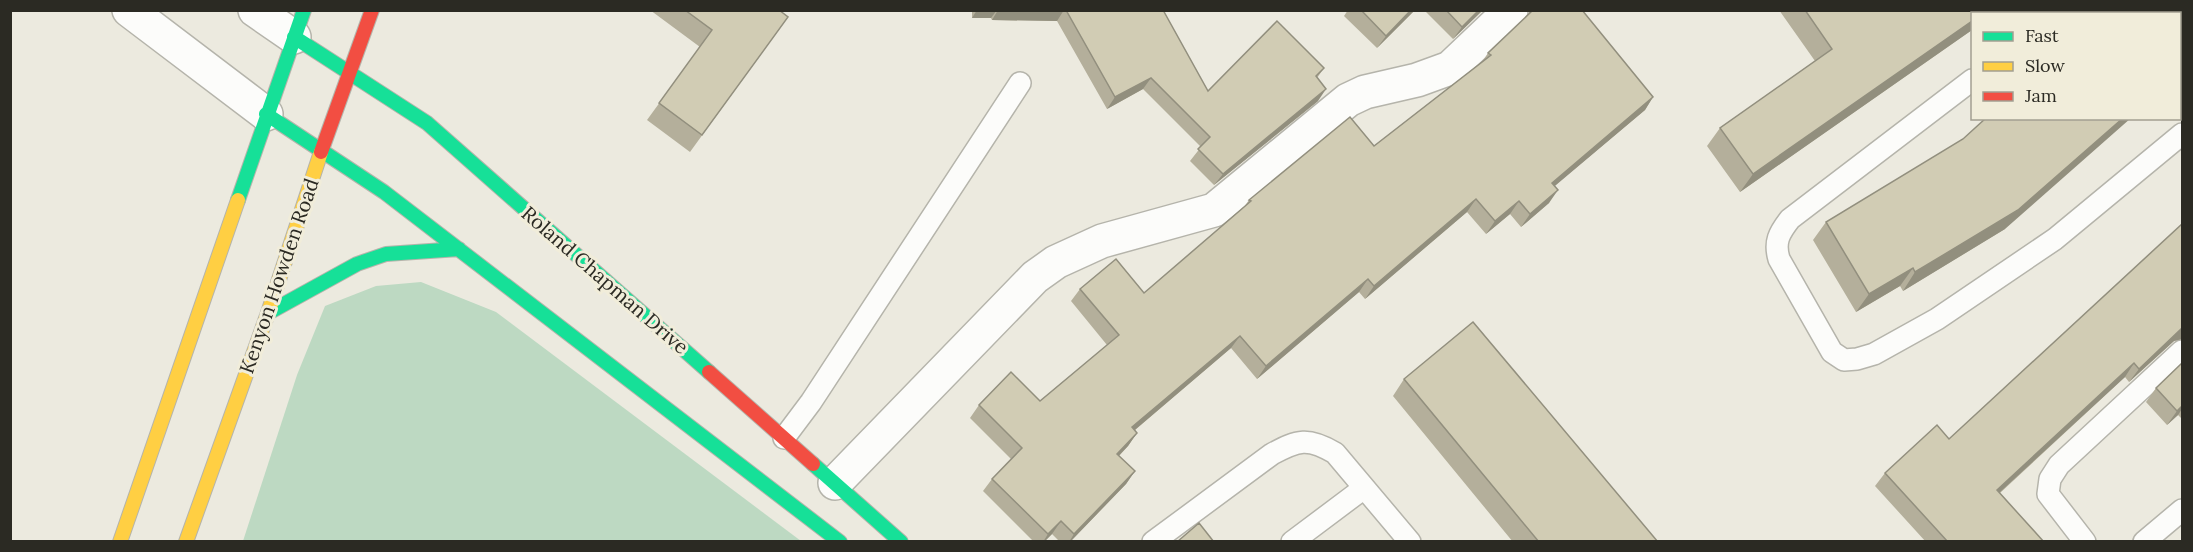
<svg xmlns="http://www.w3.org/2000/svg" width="2193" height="552" viewBox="0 0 2193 552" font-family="Lora,serif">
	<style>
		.green { fill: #bdd9c2 }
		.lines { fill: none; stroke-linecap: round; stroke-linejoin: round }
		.lane-casing { stroke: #b5b4ab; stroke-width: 24 }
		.street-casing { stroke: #b5b4ab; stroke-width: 36 }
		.fast-casing { stroke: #b5b4ab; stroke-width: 16 }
		.slow-casing { stroke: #b5b4ab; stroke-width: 16 }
		.jam-casing { stroke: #b5b4ab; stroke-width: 16 }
		.lane { stroke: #fcfcfa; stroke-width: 21 }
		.street { stroke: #fcfcfa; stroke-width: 33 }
		.fast { stroke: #16e098; stroke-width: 14 }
		.slow { stroke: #ffcf43; stroke-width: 14 }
		.jam { stroke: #f24e42; stroke-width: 14 }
		.wall { fill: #b4af9b }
		.shaded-wall { fill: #928f7e }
		.building { fill: #d1ccb4; stroke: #928f7e; stroke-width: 1.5 }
		.labels { text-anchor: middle; stroke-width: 6; stroke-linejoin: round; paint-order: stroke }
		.street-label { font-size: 20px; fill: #2b2a23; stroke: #f1edda }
	</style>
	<rect width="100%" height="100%" fill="#eceadf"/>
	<path class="green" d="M421 282 496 312 801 541H243L297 375 325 306 376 286Z"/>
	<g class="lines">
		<g class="lane-casing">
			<path id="lane" d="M2060 14 2063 10
				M1972 80 1790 219C1779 233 1774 242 1779 259L1832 352 1844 360 1857 359 1874 354 1937 319 2055 239 2182 134
				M784 438 811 402 1020 83
				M1153 542 1272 454C1298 440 1308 437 1335 453L1410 542
				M1292 542 1364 488
				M2085 542 2048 494 2050 479 2059 465 2182 351
				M2144 542 2182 510"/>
		</g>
		<g class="street-casing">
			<path id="street" d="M129 10 266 114
				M255 10 294 37
				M835 483 1035 277 1056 262 1102 241 1214 210 1348 100 1365 92 1417 80 1450 68 1511 10"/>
		</g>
		<g class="fast-casing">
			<path id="fast" d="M294 37 427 123 709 372
				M266 114 384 192 840 542
				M238 200 304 10
				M268 313 357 264 386 254 459 249
				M813 464 901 542"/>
		</g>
		<g class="slow-casing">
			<path id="slow" d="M120 542 238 200
				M186 542 268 313 321 152"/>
		</g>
		<g class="jam-casing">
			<path id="jam" d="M321 152 372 10
				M709 372 813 464"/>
		</g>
		<use href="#lane" class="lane"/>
		<use href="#street" class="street"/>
		<use href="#fast" class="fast"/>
		<use href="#slow" class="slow"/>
		<use href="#jam" class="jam"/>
	</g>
	<path class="wall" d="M650 10H779L788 17 690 152 647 120 700 47Z
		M972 10H1163L1208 91 1324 68 1317 78 1318 101 1214 185 1190 161 1201 147 1143 89 1107 109 1057 21 992 20 991 18H972Z
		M1348 10H1415L1377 48 1344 16Z
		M1424 10H1483L1453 39Z
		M1529 10H1582L1653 97 1645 110 1554 186 1549 203 1521 227 1510 214 1486 234 1467 212 1365 299 1359 292 1257 379 1231 348 1135 430 1137 433 1128 446 1119 456 1135 471 1126 484 1070 542H1060L1052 534 1044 542H1034L983 491 992 479 1011 459 970 418 979 405 1040 401 1107 345 1071 301 1080 289 1144 293 1244 207 1249 200 1374 146 1482 62 1488 53 1529 14Z
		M1779 10H2001L1996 14H1972V30L1740 192 1707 146 1720 128 1815 61Z
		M1826 222 2005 229 1903 291 1900 286 1856 312 1813 240Z
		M2182 224V339L2174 341 2129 382 2125 377 2000 493 2044 542H1926L1875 486 1885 473 1949 439Z
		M2182 363V419L2178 415 2167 425 2146 402 2156 388Z
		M1404 379 1658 542H1513L1393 396Z"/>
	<path class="shaded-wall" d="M977 10H997L991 18H972Z
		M998 10H1064L1057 21 992 20Z
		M1411 10H1415L1377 48 1386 36Z
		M1479 10H1483L1453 39 1462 27Z
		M1988 10H2001L1996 14H1983Z
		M1972 21V30L1740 192 1753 174Z
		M2182 60V67L2180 70V62Z
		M1151 78 1143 89 1107 109 1115 97Z
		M1326 89 1318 101 1214 185 1223 174Z
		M1653 97 1645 110 1543 196 1552 183Z
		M2123 118H2131L2005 229 1903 291 1915 272Z
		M1558 190 1549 203 1521 227 1530 214Z
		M1476 199 1467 212 1365 299 1374 286Z
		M1519 201 1510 214 1486 234 1495 221Z
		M1913 268 1900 286 1856 312 1869 294Z
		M1368 279 1359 292 1257 379 1266 366Z
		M2182 328V339L2174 341 2129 382 2139 369Z
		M1240 336 1231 348 1123 440 1132 427Z
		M2134 363 2125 377 1987 504 1997 490Z
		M2182 406V409L2178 415 2167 425 2177 411Z
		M1137 433 1128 446 1108 467 1117 454Z
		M1135 471 1126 484 1070 542H1069L1074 534Z
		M1061 521 1052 534 1044 542H1043L1048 534Z"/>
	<path class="building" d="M685 10H779L788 17 702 135 659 103 712 30Z
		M1066 10H1163L1208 91 1277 21 1324 68 1316 76 1326 89 1223 174 1198 149 1210 137 1151 78 1115 97Z
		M1361 10H1411L1386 36Z
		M1446 10H1479L1462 27Z
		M1533 10H1582L1653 97 1552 183 1558 190 1530 214 1519 201 1495 221 1476 199 1374 286 1368 279 1266 366 1240 336 1132 427 1137 433 1117 454 1135 471 1074 534 1061 521 1048 534 992 479 1022 448 979 405 1011 372 1040 401 1119 335 1080 289 1116 259 1144 293 1251 201 1249 200 1350 117 1374 146 1491 55 1488 53Z
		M1805 10H1988L1983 14H1972V21L1753 174 1720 128 1832 49Z
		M2112 10H2182V60L2180 62V14H2109Z
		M1986 118H2123L2018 210 1915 272 1913 268 1869 294 1826 222 1963 139Z
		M2182 224V328L2139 369 2134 363 1997 490 2044 542H1948L1885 473 1937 425 1949 439Z
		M1473 322 1658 542H1539L1404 379Z
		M2182 363V406L2177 411 2156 388Z
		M1199 523 1214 542H1177Z"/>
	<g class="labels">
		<g class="street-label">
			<text transform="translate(279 276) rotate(-71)" y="7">Kenyon Howden Road</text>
			<text transform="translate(605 280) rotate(41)" y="7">Roland Chapman Drive</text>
		</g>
	</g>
	<rect width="2193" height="552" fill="none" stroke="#2b2a23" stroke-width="24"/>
	<rect x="1971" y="12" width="210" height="108" fill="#f1edda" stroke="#a29f91" stroke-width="1.5"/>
	<rect x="1983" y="32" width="30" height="9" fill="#16e098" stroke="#a29f91" stroke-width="1.5"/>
	<text x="2025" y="42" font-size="18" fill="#2b2a23">Fast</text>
	<rect x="1983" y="62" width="30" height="9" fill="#ffcf43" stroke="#a29f91" stroke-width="1.5"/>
	<text x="2025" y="72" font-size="18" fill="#2b2a23">Slow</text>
	<rect x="1983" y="92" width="30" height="9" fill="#f24e42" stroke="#a29f91" stroke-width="1.5"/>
	<text x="2025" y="102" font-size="18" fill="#2b2a23">Jam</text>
</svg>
